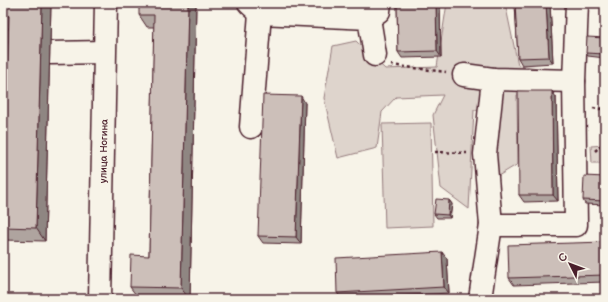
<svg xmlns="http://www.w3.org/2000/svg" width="608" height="302" viewBox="0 0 608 302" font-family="'Balsamiq Sans',sans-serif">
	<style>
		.green { fill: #ded4cc; stroke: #947a7c }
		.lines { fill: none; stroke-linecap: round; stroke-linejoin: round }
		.minor-casing { stroke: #4a1f2b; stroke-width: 25 }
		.path { stroke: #4a1f2b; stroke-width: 2.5; stroke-dasharray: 3 3; stroke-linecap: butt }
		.minor { stroke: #f7f3e8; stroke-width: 22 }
		.wall { fill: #afa49f; stroke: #4a1f2b }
		.shaded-wall { fill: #8f8682; stroke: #4a1f2b }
		.building { fill: #ccbfb9; stroke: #4a1f2b }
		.labels { text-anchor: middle; stroke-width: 4; stroke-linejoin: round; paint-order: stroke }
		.street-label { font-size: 10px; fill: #4a1f2b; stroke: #f7f3e8 }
	</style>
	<rect width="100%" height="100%" fill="#f7f3e8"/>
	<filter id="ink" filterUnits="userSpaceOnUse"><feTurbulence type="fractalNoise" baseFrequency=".025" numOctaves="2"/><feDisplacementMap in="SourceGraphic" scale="8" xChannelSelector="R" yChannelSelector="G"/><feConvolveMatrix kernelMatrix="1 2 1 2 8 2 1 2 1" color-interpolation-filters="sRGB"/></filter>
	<g filter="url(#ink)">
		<path class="green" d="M447 3H505L518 65 545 69 553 92 517 95 518 164 493 179 495 112 474 110 469 209 441 188 433 115 443 95 396 97 382 112 377 148 338 158 324 98 333 46 356 41 385 69 437 67Z
			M431 123 433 226 385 228 382 124Z
			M605 145V163H592L591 146Z"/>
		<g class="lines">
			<g class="minor-casing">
				<g id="minor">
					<path d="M249 3 260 13 369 18 375 55"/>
					<path d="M369 18 379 11 380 3"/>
					<path d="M50 53 104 52"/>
					<path d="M3 54 17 53"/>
					<path d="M464 75 493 79 574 81 576 225H491"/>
					<path d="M574 81 577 3"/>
					<path d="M251 127 260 13"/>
					<path id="s1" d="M100 299 106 3"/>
					<path d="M480 299 491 225 485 154 493 79"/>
				</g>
			</g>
			<path class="path" d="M391 65 446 72
				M593 108 599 109 605 108
				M595 151 605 142
				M435 152 467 153"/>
			<use href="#minor" class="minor"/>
		</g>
		<path class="wall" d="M3 3H51L45 241 3 240V197L9 29 3 28Z
			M196 3 190 299H139L130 287 149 256 154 27H147L139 15Z
			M397 3H440L441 57 402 58 398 52Z
			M515 3H550L553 63 522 65 518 58Z
			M605 38V58L588 56 586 53Z
			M556 97 558 201 524 202 519 195Z
			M305 103 301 244 263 243 258 236Z
			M605 177V205L585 204 583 200Z
			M449 200 452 204 450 218H437L434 214Z
			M605 242V282L514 285 509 278Z
			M447 259 449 293 342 299 337 293Z"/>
		<path class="shaded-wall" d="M42 3H51L45 241 36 228Z
			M188 3H196L190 299H189L181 288Z
			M436 3H440L441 57 437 51Z
			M546 3H550L553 63 549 57Z
			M552 91 556 97 558 201 553 195Z
			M301 96 305 103 301 244 296 237Z
			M449 200 452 204 450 218 448 215Z
			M442 252 447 259 449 293 444 287Z"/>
		<path class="building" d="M3 3H42L36 228 3 227V197L9 16H3Z
			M139 3H188L181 288 130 287 131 255 149 256 154 15H139Z
			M397 3H436L437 51 398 52Z
			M515 3H546L549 57 518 58Z
			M587 37 605 38V54L586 53Z
			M518 91H552L553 195H519Z
			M263 95 301 96 296 237 258 236Z
			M584 176 605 177V201L583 200Z
			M436 199 449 200 448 215 434 214Z
			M605 242V275L509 278 508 245Z
			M442 252 444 287 337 293 336 258Z"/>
	</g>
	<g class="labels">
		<g class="street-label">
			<text dy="4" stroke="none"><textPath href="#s1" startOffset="148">улица Ногина</textPath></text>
		</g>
	</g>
	<rect width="608" height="302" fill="none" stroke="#f7f3e8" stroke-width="16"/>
	<rect x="8" y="8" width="592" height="286" fill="none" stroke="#4a1f2b" stroke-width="1.5" filter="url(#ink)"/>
	<g transform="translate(570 264) rotate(312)" stroke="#f7f3e8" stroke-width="3" paint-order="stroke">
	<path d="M0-3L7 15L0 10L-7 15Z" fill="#4a1f2b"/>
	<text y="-6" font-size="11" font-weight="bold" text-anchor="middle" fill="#4a1f2b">С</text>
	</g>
</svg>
